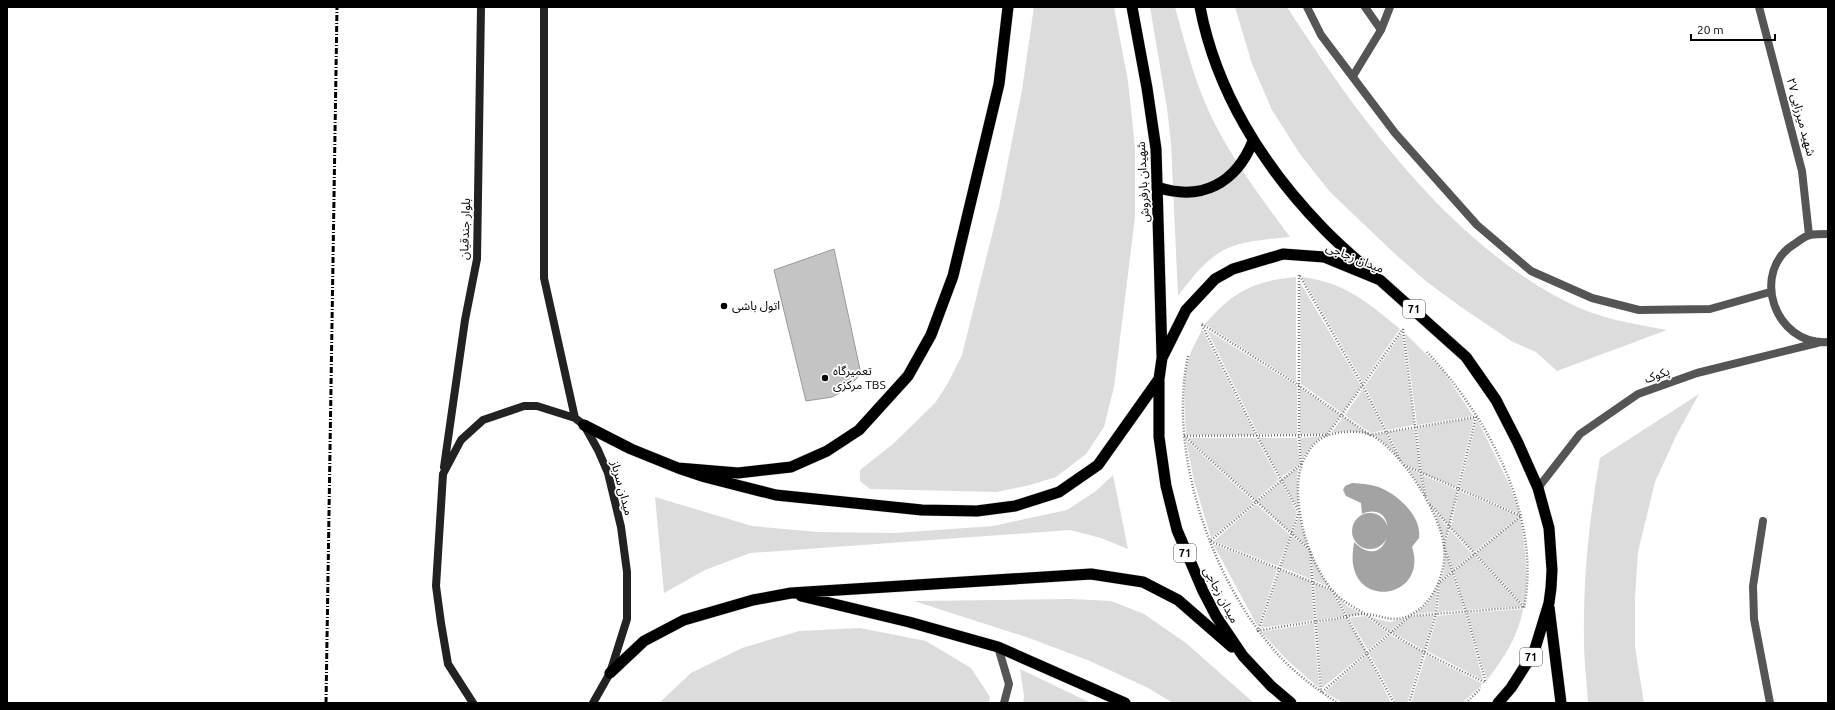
<svg xmlns="http://www.w3.org/2000/svg" width="1835" height="710" viewBox="0 0 1835 710" font-family="Ubuntu,'Noto Sans Arabic',sans-serif">
	<style>
		.green { fill: #dcdcdc }
		.water { fill: #a3a3a3 }
		.building { fill: #c4c4c4; stroke: #999 }
		.lines { fill: none; stroke-linecap: round; stroke-linejoin: round }
		.trunk-casing { stroke: #dbdbdb; stroke-width: 12 }
		.path { stroke: #777; stroke-width: 2.5; stroke-dasharray: 1 2; stroke-linecap: butt }
		.service { stroke: #555; stroke-width: 8 }
		.tertiary { stroke: #555; stroke-width: 8 }
		.secondary { stroke: #222; stroke-width: 8 }
		.trunk { stroke: #000; stroke-width: 11 }
		.rail { stroke: #000; stroke-width: 3; stroke-dasharray: 6 2 1 2; stroke-linecap: butt }
		.poi-dot { fill: #000; stroke: #fff; stroke-width: 1.5 }
		.labels { text-anchor: middle; stroke-width: 3.5; stroke-linejoin: round; paint-order: stroke }
		.shield { fill: #fff; stroke: #4c4c4c; stroke-width: 1 }
		.shield-label { font-size: 11px; font-weight: bold; fill: #000 }
		.street-label { font-size: 12px; fill: #000; stroke: #fff }
		.poi-label { font-size: 12px; fill: #000; stroke: #fff; text-anchor: start }
	</style>
	<rect width="100%" height="100%" fill="#fff"/>
	<path class="green" d="M1034 7H1114L1128 81 1135 148V217L1114 387 1104 427 1086 454 1056 477 1030 485 997 492 870 489 860 481V470L893 444 935 403 948 383 962 355 999 207 1022 90Z
		M1150 7H1175C1185 43 1194 80 1210 114 1231 158 1261 198 1290 237 1228 243 1216 245 1178 296L1171 143 1167 108Z
		M1235 7H1287C1358 117 1451 245 1571 304 1601 319 1634 324 1667 330L1557 371 1536 352 1513 342 1461 307 1427 282 1395 254 1330 192 1300 154 1272 110 1252 64Z
		M1296 277V382L1205 324C1234 291 1253 281 1296 277Z
		M1302 277C1346 283 1367 302 1400 329L1363 382Z
		M1300 282 1361 386 1342 413 1301 384Z
		M1202 329 1255 435H1186C1185 408 1181 377 1191 352 1194 344 1199 337 1202 329Z
		M1207 330 1297 386V434H1258Z
		M1402 333 1414 425 1387 430 1365 386Z
		M1405 333 1444 372 1473 416 1417 425Z
		M1300 388 1340 415 1327 434H1300Z
		M1363 389 1384 430 1371 433 1345 415Z
		M1699 394 1676 436 1655 482 1638 552 1635 598V647L1644 703H1588C1587 683 1584 662 1584 642 1583 580 1589 519 1600 458Z
		M1343 417 1366 433 1348 431 1331 433Z
		M1474 418 1457 487 1422 473 1417 428Z
		M1477 419 1509 484 1520 514 1460 488Z
		M1414 429 1420 471 1404 464 1388 432Z
		M1385 433 1400 460 1391 449 1374 435Z
		M1323 436C1313 443 1307 449 1302 461L1300 438Z
		M1188 438H1256L1279 480 1256 500Z
		M1259 438H1297L1300 464 1281 477Z
		M1186 440 1254 502 1211 538 1194 481Z
		M1299 467 1297 476 1298 508 1282 480Z
		M1407 467 1420 474 1425 495Z
		M1113 475 1128 549 1101 538 1070 530 750 553 705 570 664 593 655 497 752 526 818 532 895 533 993 526 1067 510 1096 491Z
		M1422 475 1457 490 1449 525 1428 500Z
		M1281 482 1297 512 1291 532 1258 502Z
		M1459 491 1519 516 1474 552 1451 527Z
		M1256 504 1290 535 1278 566 1214 541Z
		M1431 507 1448 528 1444 542 1436 516Z
		M1299 516 1308 547 1293 534Z
		M1520 517C1525 545 1529 578 1524 605L1476 554Z
		M1450 530 1472 554 1453 570 1445 546Z
		M1292 536 1309 550 1311 579 1281 567Z
		M1213 544 1277 569 1258 627Z
		M1445 551 1452 571 1441 580 1444 572Z
		M1311 554 1322 576 1330 587 1314 580Z
		M1474 555 1522 606 1466 610 1454 572Z
		M1280 570 1311 582 1314 620 1261 628Z
		M1452 574 1464 610 1438 612 1440 583Z
		M1314 583 1331 591 1345 616 1317 620Z
		M1437 588 1435 612 1415 614 1428 603Z
		M1336 594 1347 606 1362 614 1348 616Z
		M1071 599 1111 601 1144 614 1186 643 1254 703H1173L1148 688 1090 661 1029 638 914 601Z
		M1523 609C1518 637 1504 658 1487 680L1467 613Z
		M1465 613 1483 680 1427 651 1437 616Z
		M1434 615 1424 650 1392 632 1410 617Z
		M1365 616 1388 633 1368 650 1349 618Z
		M1370 617 1390 622 1406 618 1390 631Z
		M1346 618 1366 652 1322 688 1317 623Z
		M1314 623 1319 688 1288 661 1261 632Z
		M860 628 926 641 971 668 990 697 989 703H659L691 673 742 648 799 631Z
		M1390 635 1423 652 1407 703H1396L1369 653Z
		M1367 655 1391 703H1343L1325 692Z
		M1426 655 1483 684 1462 703H1411Z
		M1020 669 1091 703H1023L1024 696Z"/>
	<path class="water" d="M1352 483C1363 484 1375 484 1385 490 1401 498 1422 518 1419 538L1412 547C1428 595 1360 610 1353 564 1352 557 1353 550 1354 542 1391 578 1403 497 1362 514L1361 503 1346 496 1343 490 1345 486Z
		M1352 531a18 18 0 1 1 36 0a18 18 0 1 1-36 0Z"/>
	<path class="building" d="M834 249 861 374 845 390 832 397 806 401 774 270Z"/>
	<g class="lines">
		<g class="trunk-casing">
			<path id="trunk" d="M1132 7 1147 88 1156 149 1162 356
				M1200 7C1216 91 1263 166 1322 227 1338 244 1356 259 1373 274
				M1157 187C1202 202 1236 183 1253 141
				M584 425 631 449 678 468 705 477 776 495 922 510 977 511 1015 506 1059 492 1098 465 1159 379
				M678 468 738 473 791 467 827 451 859 430 908 376 931 335 953 276 999 84 1008 7
				M801 596 909 622 998 647 1125 703
				M1549 607 1561 703
				M610 673 644 641 684 620 753 600 791 593 1091 574 1143 582 1178 600 1232 647
				M1291 703 1271 686 1243 656 1216 616 1203 591 1177 530 1166 486 1159 437V379L1162 358 1186 310 1215 279 1233 269 1283 254 1324 257 1380 280 1466 357 1496 400 1518 443 1538 488 1549 528 1552 570 1551 588 1549 603 1534 652 1511 688 1498 703"/>
		</g>
		<path class="path" d="M1299 275V436L1301 464 1210 541 1332 590 1394 703
			M1300 276 1363 386 1401 461
			M1202 324 1298 385 1370 435 1476 417 1444 546 1466 612 1486 683
			M1202 325 1257 436 1299 512 1258 631C1284 626 1309 622 1335 619 1344 617 1356 614 1365 614 1382 615 1393 624 1410 615 1434 604 1447 571 1444 546 1440 513 1401 450 1371 435 1360 430 1341 431 1329 435 1309 441 1299 465 1298 484 1297 520 1309 560 1331 589 1340 600 1353 607 1365 614 1374 620 1381 627 1390 632 1420 652 1454 667 1486 683
			M1403 329 1421 474 1426 497
			M1427 352C1488 417 1542 516 1524 608
			M1188 356C1168 449 1209 572 1269 644 1288 668 1313 687 1338 703
			M1184 436 1310 550 1321 692
			M1184 436 1327 435 1403 329
			M1404 465 1521 516 1439 583 1436 614 1409 703
			M1430 504 1450 527 1524 607
			M1322 692 1410 616 1524 607
			M1466 703 1481 688"/>
		<path class="service" d="M1365 7 1381 30
			M1353 76 1381 30 1390 7
			M1763 521 1753 586 1754 619 1770 703
			M998 647 1009 684 1004 703"/>
		<path class="tertiary" d="M1307 7 1321 35 1395 133 1477 225 1531 271 1592 298 1639 310 1710 309 1770 292
			M1759 7 1802 171 1809 235
			M1828 234C1822 234 1815 234 1810 235 1805 236 1800 240 1796 243 1749 270 1774 346 1828 342
			M1538 488 1580 434 1638 394 1697 373 1817 343"/>
		<path class="secondary" d="M544 7V278L575 418
			M444 467 465 320 477 259 481 7
			M473 703 448 664 441 623 436 586 443 474 461 440 483 420 524 406H537L575 418 584 425 598 450 608 473 621 527 627 572V619L610 673 593 703"/>
		<use href="#trunk" class="trunk"/>
		<path class="rail" d="M326 703 337 7"/>
	</g>
	<g class="poi-dot">
		<circle cx="724" cy="306" r="4"/>
		<circle cx="825" cy="378" r="4"/>
	</g>
	<g class="labels">
		<g class="shield">
			<rect x="1403" y="300" width="22" height="18" rx="3"/>
			<rect x="1174" y="544" width="22" height="18" rx="3"/>
			<rect x="1520" y="648" width="22" height="18" rx="3"/>
		</g>
		<g class="shield-label">
			<text x="1414" y="313">71</text>
			<text x="1185" y="557">71</text>
			<text x="1531" y="661">71</text>
		</g>
		<g class="street-label">
			<text transform="translate(1801 117) rotate(75)" y="4">شهید میرزایی ۲۷</text>
			<text transform="translate(1143 182) rotate(-93)" y="4">شهیدان بارفروش</text>
			<text transform="translate(465 229) rotate(-88)" y="4">بلوار جندقیان</text>
			<text transform="translate(1355 258) rotate(22)" y="4">میدان زجاجی</text>
			<text transform="translate(1657 375) rotate(-20)" y="4">پکوک</text>
			<text transform="translate(622 488) rotate(75)" y="4">میدان سرباز</text>
			<text transform="translate(1221 595) rotate(62)" y="4">میدان زجاجی</text>
		</g>
		<g class="poi-label">
			<text x="732" y="310">اتول باشی</text>
			<text x="833" y="375">تعمیرگاه<tspan x="833" dy="14">مرکزی TBS</tspan></text>
		</g>
	</g>
	<rect width="1835" height="710" fill="none" stroke="#000000" stroke-width="16"/>
	<path d="M1691 34v6h84v-6" fill="none" stroke="#000000" stroke-width="2"/>
	<text x="1697" y="34" font-size="12" fill="#000000" stroke="#ffffff" stroke-width="3" paint-order="stroke">20 m</text>
</svg>
